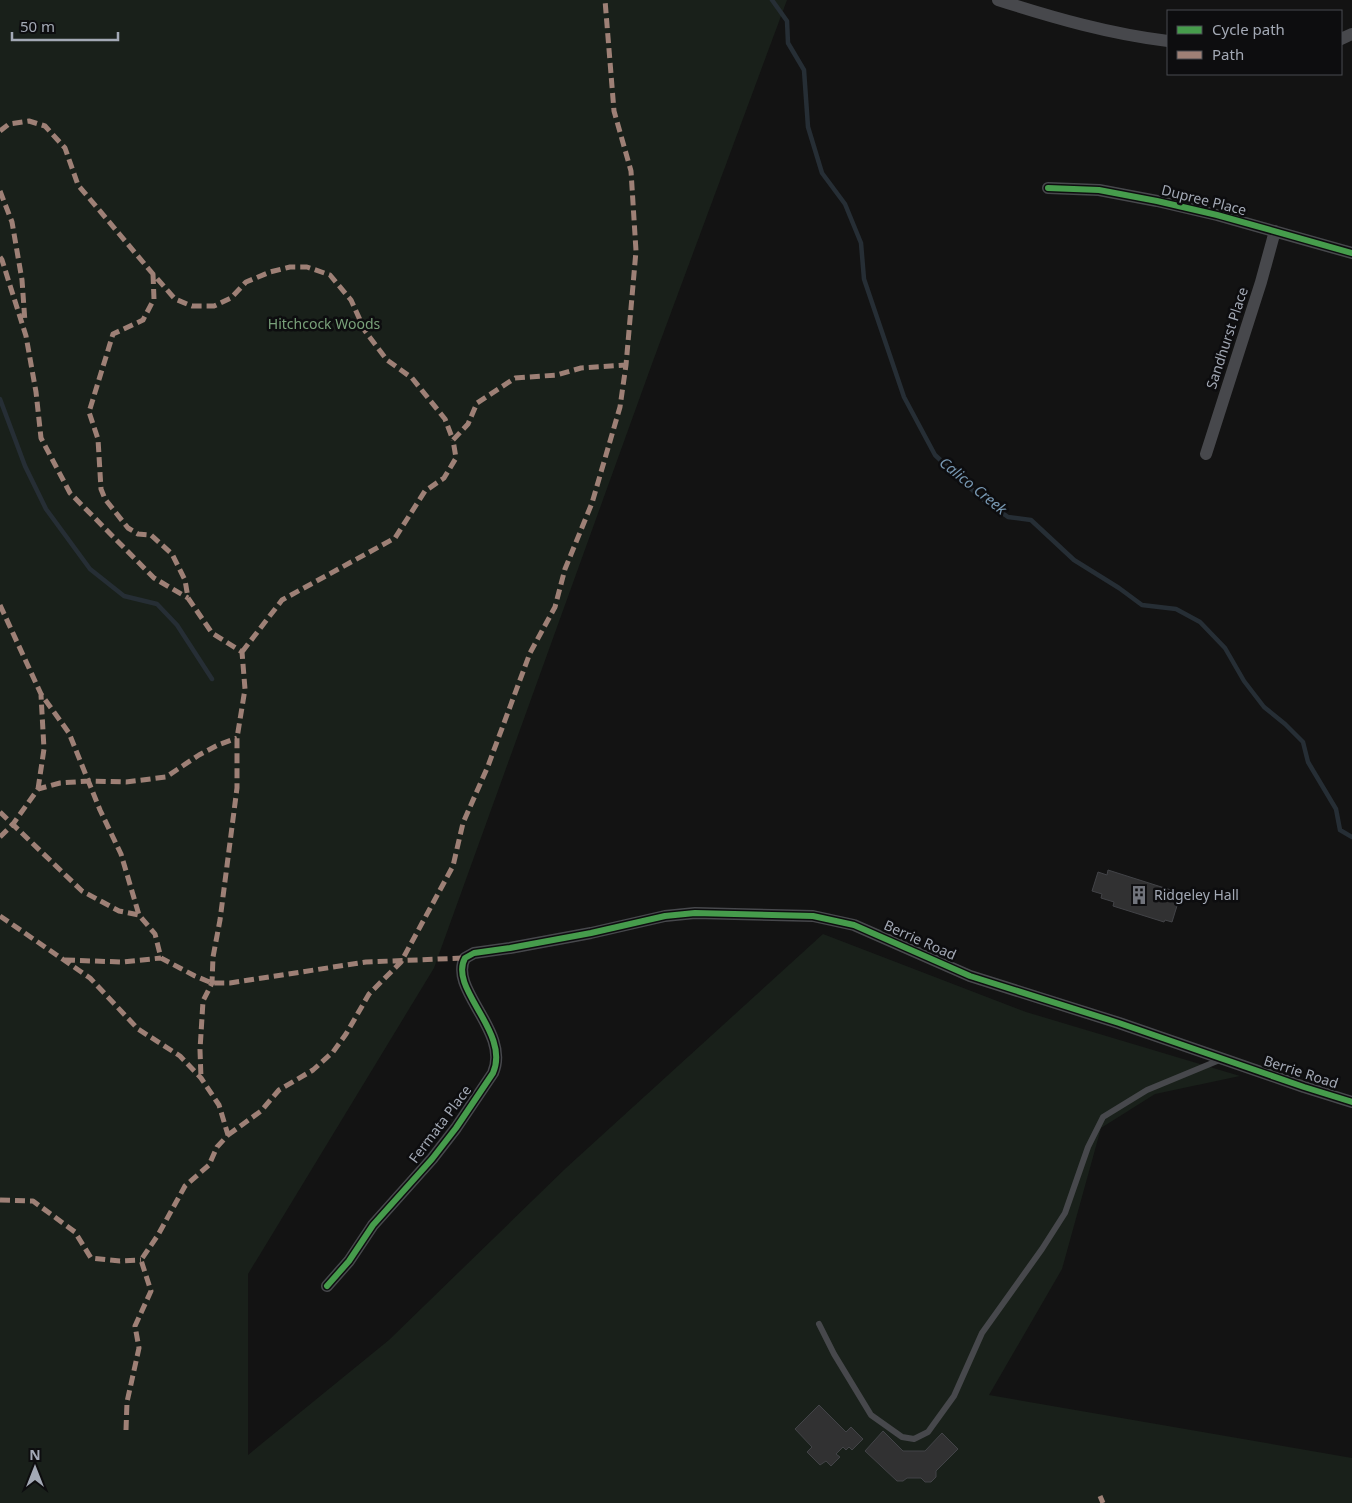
<svg xmlns="http://www.w3.org/2000/svg" width="1352" height="1503" viewBox="0 0 1352 1503" font-family="'Noto Sans',sans-serif">
	<style>
		.green { fill: #19201a }
		.lines { fill: none; stroke-linecap: round; stroke-linejoin: round }
		.stream { stroke: #262e35; stroke-width: 4.5 }
		.building { fill: #313132; stroke: #424347 }
		.service { stroke: #47484c; stroke-width: 6 }
		.minor { stroke: #47484c; stroke-width: 12 }
		.quiet { stroke: #9e8076; stroke-width: 5; stroke-dasharray: 10 5; stroke-linecap: butt }
		.cycleway-casing { stroke: #0d0d0f; stroke-width: 9 }
		.cycleway { stroke: #469c4c; stroke-width: 6 }
		.labels { text-anchor: middle; stroke-width: 5; stroke-linejoin: round; paint-order: stroke }
		.street-label { font-size: 14px; fill: #a3a9b5; stroke: #0d0d0f }
		.park-label { font-size: 14px; fill: #79a17a; stroke: #0d0d0f }
		.poi-label { font-size: 14px; fill: #a3a9b5; stroke: #0d0d0f; text-anchor: start }
		.water-label { font-size: 15px; font-style: italic; fill: #7898b2; stroke: #0d0d0f }
	</style>
	<rect width="100%" height="100%" fill="#131313"/>
	<path class="green" d="M0 0H787L653 361 434 968 248 1274V1455L389 1340 566 1168 823 934 1026 1012 1240 1076 1155 1094 1101 1128 1062 1269 989 1395 1352 1458V1503H0Z"/>
	<g class="lines">
		<path class="stream" d="M772 0 787 21 788 43 804 70 808 127 822 173 845 204 861 243 864 279 904 397 935 455 981 498 1008 517 1031 520 1074 560 1119 588 1142 605 1176 609 1200 622 1225 648 1244 681 1264 707 1285 724 1303 742 1308 762 1336 809 1340 830 1352 837
			M0 399 25 466 46 509 90 569 124 596 157 604 177 625 212 679"/>
	</g>
	<path class="building" d="M1108 870 1174 891 1173 894 1180 896 1172 922 1165 920 1164 922 1113 906 1114 902 1101 898 1102 894 1092 891 1098 872 1107 875Z
		M819 1405 846 1432 851 1427 863 1439 852 1450 849 1447 846 1450 843 1447 836 1454 840 1457 831 1466 826 1461 820 1465 807 1452 812 1447 795 1429Z
		M883 1431 903 1451H925L942 1433 958 1449 936 1471V1477L931 1482H925L921 1478H907L903 1481H897L865 1451Z"/>
	<g class="lines">
		<path class="service" d="M819 1324 834 1354 871 1415 902 1437 914 1439 928 1432 954 1396 982 1333 1042 1249 1065 1213 1088 1147 1103 1117 1147 1090 1222 1059"/>
		<path class="minor" d="M998 0C1054 18 1110 34 1168 41
			M1341 39 1352 34
			M1048 188 1099 190 1157 201 1217 215 1352 253
			M1206 454 1261 282 1275 231
			M327 1286 349 1261 373 1225 432 1159 456 1128 493 1073C511 1032 448 989 465 958L474 953 510 948 591 933 665 916 695 913 813 916 854 925 970 976 1119 1023 1304 1087 1352 1102"/>
		<path class="quiet" d="M0 131 9 124 29 121 45 126 65 148 78 185 153 274 175 299 192 306H214L231 298 246 282 270 272 290 267H307L330 275 351 300 365 331 387 360 412 378 445 419 453 440
			M0 191 12 222 22 280 25 322
			M0 257 2 260 26 336 36 392 41 438 70 493 154 578 188 598
			M153 274 154 299 143 320 113 334 89 412 98 439 101 489 105 499 128 528 138 534 151 535 172 554 185 580 188 598 212 633 242 652 245 689 237 738V788L220 920 213 957 212 983 203 1001 200 1050 201 1078
			M0 605 41 694 69 733 100 810 121 854 139 915
			M242 652 282 600 395 538 425 491 444 478 456 458 453 440 468 424 477 403 515 378 557 375 581 368 626 365
			M38 789 44 749 41 695
			M0 812 82 891 119 911 139 915 155 934 161 958 195 976 212 983H230L366 962 465 958
			M0 837 13 824 38 789 60 783 90 781 126 782 166 777 199 755 218 745 237 738
			M0 916 90 978 138 1029 180 1056 201 1078 219 1105 228 1135 217 1147 209 1165 185 1186 158 1235 141 1260
			M65 960 122 962 161 958
			M228 1135 261 1111 279 1090 313 1070 333 1052 346 1034 369 994 401 962 453 866 463 823 488 766 530 653 555 607 565 569 592 503 620 407 626 365 636 251 631 171 614 111 605 0
			M0 1200 33 1201 75 1232 91 1258 120 1261 141 1260
			M126 1430 127 1402 139 1348 135 1326 151 1291 141 1260
			M1100 1496 1103 1503"/>
		<g class="cycleway-casing">
			<path id="cycleway" d="M1048 188 1099 190 1157 201 1217 215 1352 253
				M327 1286 349 1261 373 1225 432 1159 456 1128 493 1073C511 1032 448 989 465 958L474 953 510 948 591 933 665 916 695 913 813 916 854 925 970 976 1119 1023 1304 1087 1352 1102"/>
		</g>
		<use href="#cycleway" class="cycleway"/>
	</g>
	<defs>
		<g id="building-bare" transform="scale(1.5)"><path d="M-4-6H4V6H1V3H-1V6H-4ZM-2.5-4.3h1.7v1.8h-1.7ZM.8-4.3h1.7v1.8H.8ZM-2.5-1h1.7V.8h-1.7ZM.8-1h1.7V.8H.8Z" fill="#71747c" stroke="#0d0d0f" stroke-width="2.5" paint-order="stroke"/></g>
	</defs>
	<g fill-rule="evenodd">
		<use href="#building-bare" x="1139" y="895"/>
	</g>
	<g class="labels">
		<g class="street-label">
			<text transform="translate(1204 200) rotate(14)" y="5">Dupree Place</text>
			<text transform="translate(1227 338) rotate(-72)" y="5">Sandhurst Place</text>
			<text transform="translate(920 940) rotate(24)" y="5">Berrie Road</text>
			<text transform="translate(1301 1072) rotate(18)" y="5">Berrie Road</text>
			<text transform="translate(440 1124) rotate(-53)" y="5">Fermata Place</text>
		</g>
		<g class="park-label">
			<text x="324" y="329">Hitchcock Woods</text>
		</g>
		<g class="poi-label">
			<text x="1154" y="900">Ridgeley Hall</text>
		</g>
		<g class="water-label">
			<text transform="translate(973 486) rotate(39)" y="5">Calico Creek</text>
		</g>
	</g>
	<rect x="1167" y="10" width="175" height="65" fill="#0d0d0f" stroke="#494b51"/>
	<rect x="1177" y="26" width="25" height="8" fill="#469c4c" stroke="#494b51"/>
	<text x="1212" y="35" font-size="15" fill="#a3a9b5">Cycle path</text>
	<rect x="1177" y="51" width="25" height="8" fill="#9e8076" stroke="#494b51"/>
	<text x="1212" y="60" font-size="15" fill="#a3a9b5">Path</text>
	<g transform="translate(35 1468)" stroke="#0d0d0f" stroke-width="4" paint-order="stroke">
	<path d="M0-4L9 19L0 12L-9 19Z" fill="#a3a9b5"/>
	<text y="-8" font-size="14" font-weight="bold" text-anchor="middle" fill="#a3a9b5">N</text>
	</g>
	<path d="M12 32v8h106v-8" fill="none" stroke="#a3a9b5" stroke-width="2.5"/>
	<text x="20" y="32" font-size="15" fill="#a3a9b5" stroke="#0d0d0f" stroke-width="4" paint-order="stroke">50 m</text>
</svg>
